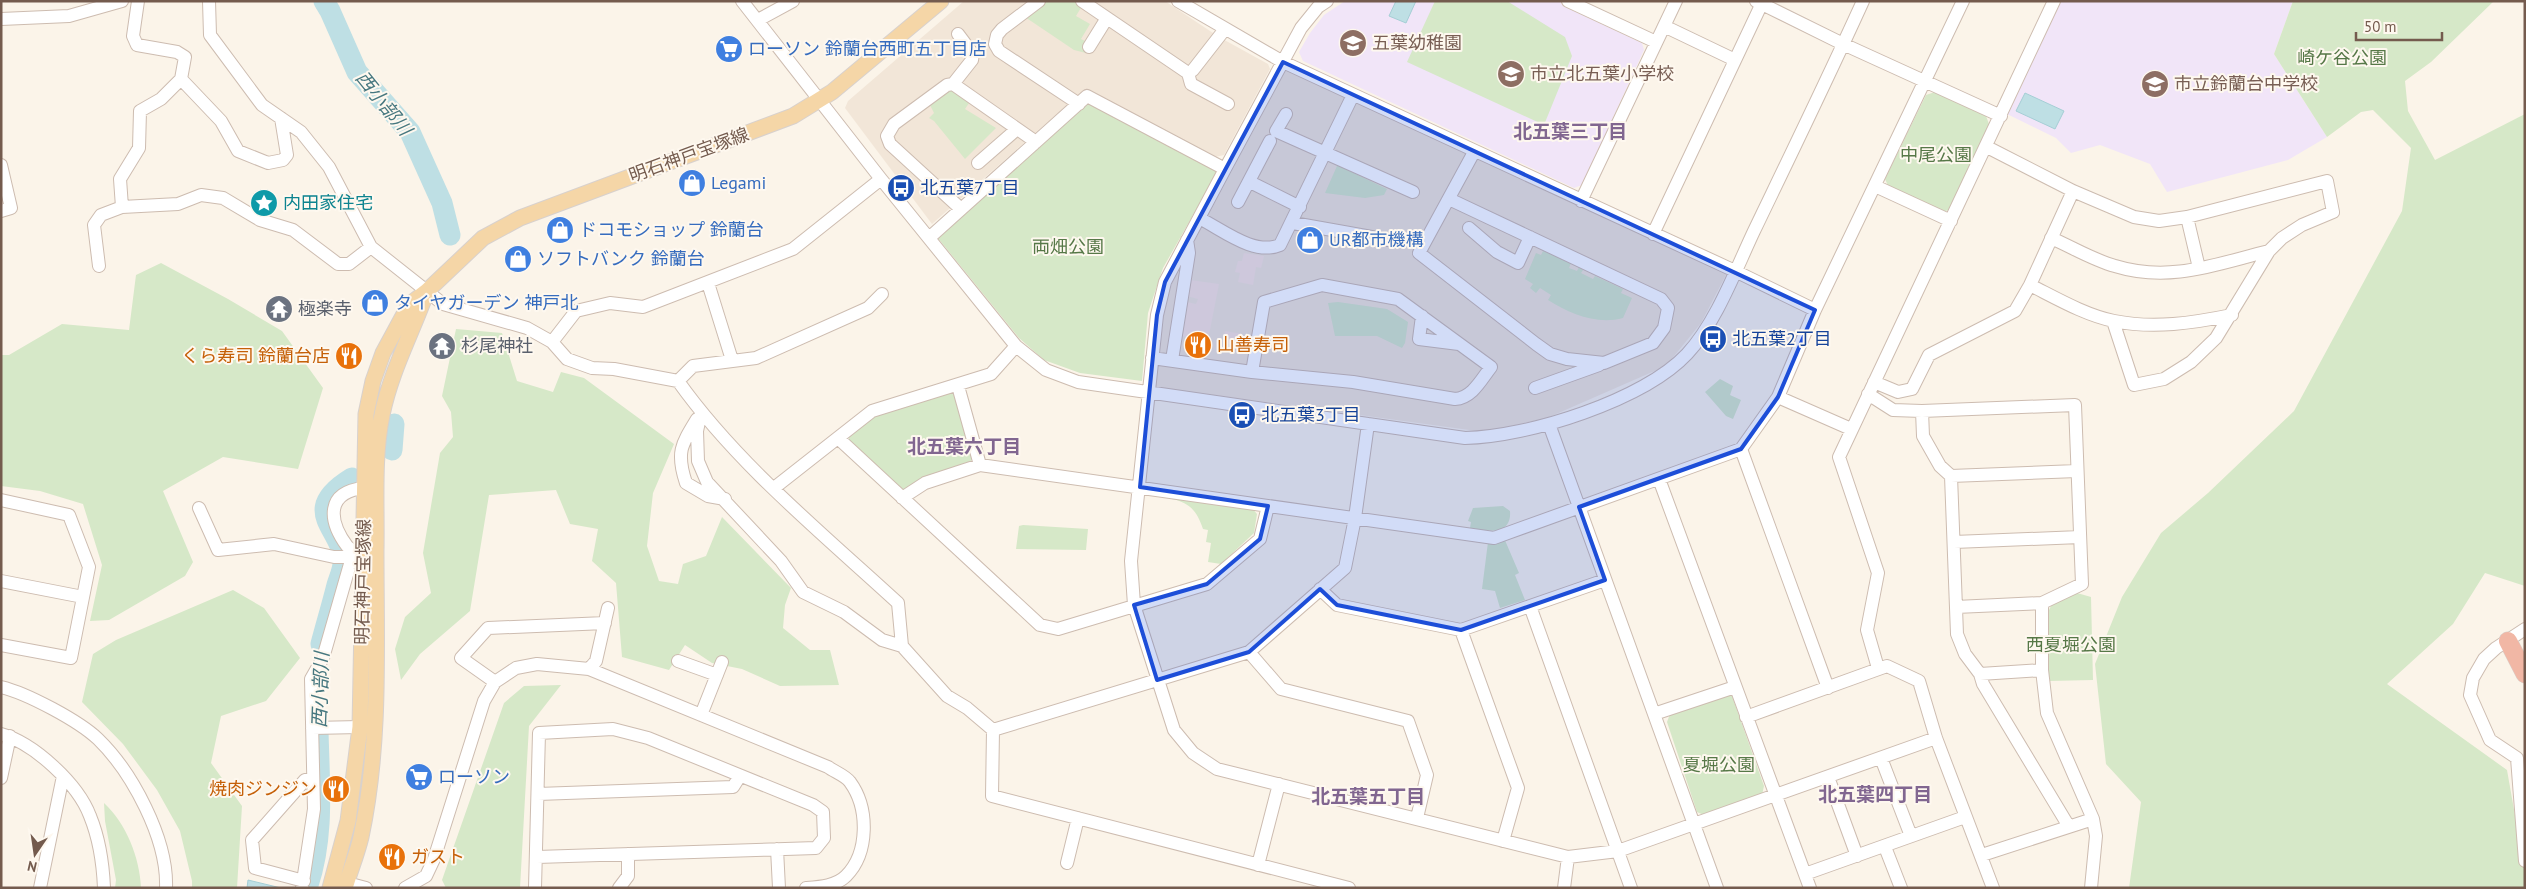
<svg xmlns="http://www.w3.org/2000/svg" width="2526" height="889" viewBox="0 0 2526 889" font-family="'PT Sans','Noto Sans JP',sans-serif">
	<style>
		.residential { fill: #f2e6d8 }
		.commercial { fill: #fae6de }
		.education { fill: #f1e5f8 }
		.green { fill: #d6e8c8 }
		.water { fill: #bedfe4; stroke: #a5ced5 }
		.lines { fill: none; stroke-linecap: round; stroke-linejoin: round }
		.river { stroke: #bedfe4; stroke-width: 21 }
		.minor-casing { stroke: #cdbcb0; stroke-width: 14 }
		.major-casing { stroke: #d8d1cd; stroke-width: 17 }
		.highway-casing { stroke: #d8d1cd; stroke-width: 19 }
		.minor { stroke: #fff; stroke-width: 12 }
		.major { stroke: #f5d6a7; stroke-width: 15 }
		.highway { stroke: #f1b7a5; stroke-width: 18 }
		.marked { fill: #1d4ed8; fill-opacity: 0.2; stroke: #1d4ed8; stroke-width: 4; stroke-linejoin: round }
		.labels { text-anchor: middle; stroke-width: 4; stroke-linejoin: round; paint-order: stroke }
		.education-label { font-size: 18px; fill: #785e54; stroke: #fef8ef; text-anchor: start }
		.shop-label { font-size: 18px; fill: #366cbe; stroke: #fef8ef; text-anchor: start }
		.park-label { font-size: 18px; fill: #567847; stroke: #fef8ef }
		.street-label { font-size: 18px; fill: #745b4e; stroke: #fef8ef }
		.transit-label { font-size: 18px; fill: #164399; stroke: #fef8ef; text-anchor: start }
		.culture-label { font-size: 18px; fill: #0d838f; stroke: #fef8ef; text-anchor: start }
		.worship-label { font-size: 18px; fill: #5b616d; stroke: #fef8ef; text-anchor: start }
		.food-label { font-size: 18px; fill: #c56008; stroke: #fef8ef; text-anchor: start }
		.water-label { font-size: 19px; font-style: italic; fill: #46777f; stroke: #fef8ef }
		.neighbourhood-label { font-size: 19px; font-weight: bold; fill: #816690; stroke: #fef8ef }
	</style>
	<rect width="100%" height="100%" fill="#fbf4e9"/>
	<path class="residential" d="M964 1H1165L1219 37 1268 64 1270 69 1224 155 1206 159 1211 157 1084 90 932 224 845 108 848 101Z
		M1286 70 1727 273 1701 323 1666 366 1547 418 1484 432 1155 387 1163 317 1172 283Z"/>
	<path class="commercial" d="M1244 253 1264 256 1261 268 1256 267 1253 285 1238 282 1240 273 1235 272 1238 261H1242Z
		M1190 280 1219 284 1208 340 1181 336 1187 302 1196 304 1198 299 1187 296Z
		M1225 331 1242 334 1240 346 1223 343Z"/>
	<path class="education" d="M1345 1H1560L1563 6 1642 43 1644 50 1582 185 1574 188 1303 61 1299 52 1310 33 1324 15Z
		M2054 1H2293L2274 54 2327 137 2288 160 2167 192 2150 164 2100 145 2071 153 2056 138 2009 115 2001 116Z"/>
	<path class="green" d="M1046 1H1074L1082 6 1076 16 1090 24 1081 39 1085 41 1088 48 1086 53 1074 50 1025 17Z
		M1435 1H1507L1565 37 1572 56 1544 125 1407 62Z
		M2293 1H2494L2431 62 2405 81 2408 111 2435 160 2525 114V586L2485 573 2453 624 2387 684 2507 770 2525 872V888H2129L2141 802 2106 764 2095 664 2122 597 2161 533 2208 493 2294 411 2402 211 2411 148 2373 110 2361 112 2327 137 2274 54Z
		M948 89H955L971 100 965 109 996 128 965 159 934 121 929 118 934 113 929 103Z
		M1935 92 1986 116 1989 124 1949 210 1942 212 1889 188 1885 179 1926 95Z
		M1087 102 1218 171 1163 268 1148 313 1142 381 1080 373 1044 360 1019 338 937 237Z
		M1337 166H1339L1387 189 1384 195 1365 198 1325 193Z
		M1543 251 1571 263 1569 268 1577 271 1579 267 1583 270 1581 273 1593 279 1595 276 1623 289 1621 293 1632 298 1623 318C1597 325 1570 314 1548 300L1551 295 1540 288 1536 293 1530 288 1533 284 1525 279 1536 253 1541 255Z
		M161 263 228 299 282 331 323 388 298 469 223 457 163 491 193 562 185 576 109 620 90 621 102 565 83 504 40 491 1 486V355H9L62 324 129 330 136 275Z
		M1338 302 1387 309 1408 322 1405 343 1402 348 1377 336H1335L1328 303Z
		M456 329 502 333 517 381 553 392 561 372 584 378 674 444 653 493 647 546 659 581 678 584 683 564 706 556 722 517 791 588 785 605 783 628 810 650H830L839 685 780 686 742 669 712 663 685 645 669 670 622 657 616 583 592 561 598 529 570 524 556 490 489 495 470 611 420 654 401 680 395 649 405 617 431 593 423 553 440 453 453 437 451 412 442 396Z
		M1720 379 1733 386 1730 395 1741 400 1733 419 1726 416 1705 392Z
		M949 392 956 396 974 454 970 463 902 494 848 442 850 433 874 413Z
		M1173 497 1251 507 1257 514 1254 533 1221 564 1208 562 1211 543 1206 542 1208 530 1203 529C1197 511 1190 503 1172 499Z
		M1503 506 1510 511C1512 536 1487 531 1470 528L1471 522 1468 521 1473 508Z
		M1023 525 1088 529 1086 550 1016 549 1019 526Z
		M1504 538 1519 573 1515 575 1525 600 1500 608 1495 591 1482 589 1488 542Z
		M233 590 264 608 300 658 266 701 221 716 211 763 242 806 237 888H192V881L180 831 157 790 123 744 82 702 93 654 116 640Z
		M2077 593 2091 597 2093 680 2049 681V610L2053 602Z
		M561 685 529 726 520 888H446L442 880 504 703 524 686Z
		M1725 695 1732 696 1764 786 1762 795 1706 816 1697 812 1667 722 1670 714Z
		M104 803C126 823 140 858 141 888H115L116 880 105 821Z"/>
	<path class="water" d="M1396 1H1416L1406 23 1389 16Z
		M2025 93 2064 111 2055 129 2016 111Z
		M248 880 281 888H247Z"/>
	<g class="lines">
		<path class="river" d="M324 1 330 11 357 72 410 132 442 203 450 235
			M392 450 394 424
			M321 644C326 625 332 605 337 585 339 578 343 570 343 563 345 529 296 512 352 478
			M307 888C325 837 319 782 318 729"/>
		<g class="minor-casing">
			<path id="minor" d="M209 1 210 35 262 105 301 132 329 167 371 247 443 304 527 328 552 342 567 359 592 368 614 369 678 381C737 464 823 534 898 603L902 646 947 696 967 708 993 730
				M742 1 881 179 1016 346 1046 370 1078 382 1465 438C1528 437 1644 400 1687 354 1716 323 1736 269 1754 231 1791 154 1828 78 1863 1
				M1039 1 1002 29 997 35 995 44 999 51 1079 104
				M1082 1 1188 73 1193 70 1225 29
				M1178 1 1283 62 1735 271 1815 310
				M1327 1 1318 7 1301 28 1225 169 1165 282 1157 315 1131 561 1134 605 1174 730 1193 753 1217 769 1568 857 1618 851 1936 738
				M1568 1 1656 42
				M1756 1 1843 44 2001 116
				M1 19 69 16 122 1
				M758 20 793 1
				M1664 26 1735 60
				M1089 47 1107 18
				M1188 73 1191 84 1228 104
				M181 79 221 121 238 151 268 163 283 160 287 155 281 118
				M953 84 972 60 973 54 958 34
				M1286 114 1276 131 1413 192
				M1987 147 2073 191 2134 217 2159 221 2187 217 2327 181 2333 212 2302 225 2282 238 2269 251 2216 338 2191 362 2164 379 2134 385 2113 321
				M978 163 1017 129
				M1 165 11 208 1 211
				M1250 182 1300 207
				M1875 186 1951 221
				M1449 199 1661 299 1668 308 1664 328 1653 343 1604 363 1567 359 1550 354 1536 344 1419 253 1474 152
				M1581 201 1676 1
				M1238 202 1270 141
				M122 207 178 204 201 195 223 198 260 220 293 230 338 264H349L371 247
				M961 209 890 144 887 136 894 124 947 85 953 84 1036 142
				M2187 217 2199 268
				M1199 218C1223 230 1254 256 1280 245L1353 95
				M1293 223 1394 241
				M1469 228 1497 252 1518 263 1530 237
				M1653 234 1763 1
				M929 238 1087 96 1225 169
				M2051 238C2072 247 2093 260 2115 266 2170 283 2216 264 2269 251
				M99 266 94 225 101 215 122 207 120 179 139 148 140 111 161 99 181 79 185 57 177 52 137 45 133 36 138 1
				M708 283 732 360
				M2030 285C2056 298 2085 315 2114 321 2154 329 2193 323 2232 315
				M1422 316 1419 339 1459 344
				M552 342 576 311 610 303 643 307 793 249 881 179
				M1152 358 1252 372 1353 382 1455 399C1472 398 1481 380 1491 367L1398 299 1322 285 1264 302 1252 372
				M1172 360 1189 253 1187 240
				M678 381 693 366 756 358 868 308 882 294
				M1874 382 1898 392 1912 389 1929 355 2015 311 2030 285 2073 191
				M958 386 980 465
				M1535 388 1599 365
				M1868 394 1893 410 1922 411 2075 405 2082 584 2042 603V670L2047 713 2093 819 2096 836 2091 888
				M1778 397 1851 429
				M1922 411 1923 436 1940 466 1951 476 1957 634 1965 654 1980 674 2042 670
				M701 413 697 431 698 461 707 482 781 561 803 592 844 612 882 640 902 646
				M697 419C681 445 676 453 686 483L708 496 725 499
				M1549 424 1717 888
				M839 439 1040 625 1058 629 1207 584 1260 539 1268 506
				M1741 449 1828 688
				M1951 476 2077 471
				M1659 479 1810 888
				M774 488 872 411 991 374 1016 346
				M902 498 925 483 980 465 1494 538 1741 449 1778 397 1815 310 1963 1
				M1 500 69 515 89 567 71 658 1 645
				M199 508 218 550 274 544 334 557H361
				M1954 542 2080 537
				M363 557C358 554 351 550 347 546 328 520 326 492 364 488
				M1 581 83 597
				M1320 589 1337 605 1461 630 1605 580
				M1530 606 1631 888
				M1956 607 2042 603
				M2525 629 2496 648 2484 659 2473 678 2470 695 2490 740 2517 758 2525 861
				M1461 630 1518 788 1503 841
				M1249 652 1281 689 1408 721 1427 775 1417 818
				M678 661 717 675
				M1878 668 1867 630 1878 573 1839 457 2054 1
				M589 669 596 661 608 608
				M1980 674 1983 684 2068 825
				M495 682 461 658 488 628 605 623
				M1 687C27 693 79 721 98 739 132 772 168 839 166 888
				M1654 714 1735 687
				M701 715 722 662
				M1746 717 1887 666 1919 681 1936 738 1993 888
				M312 728 360 727
				M993 730 1249 652 1345 568 1355 518 1368 424
				M993 730 992 796 1349 888
				M1 734C34 743 78 784 90 816 99 838 103 864 104 888
				M1881 758 1911 836
				M1828 777 1857 856
				M1 778 10 736
				M538 794 733 787 740 776
				M1885 847 1901 888
				M777 849 779 888
				M1982 855 2093 819
				M1067 863 1078 818
				M1258 865 1279 784
				M1805 874 1965 817
				M304 881 255 868 252 840 305 780 313 778
				M347 883 366 888
				M40 888 63 776
				M302 888 314 809 311 679 323 658 350 564 363 557
				M405 888 426 876 434 859 484 701 495 682 516 668 537 664 589 669 828 767C835 772 846 776 850 782 869 808 869 853 846 876 836 886 820 887 806 888
				M535 888 539 733 613 729 648 738 813 805 823 812 824 838 816 848 537 857
				M619 888 628 876V854
				M1564 888 1568 857"/>
		</g>
		<g class="major-casing">
			<path id="major" d="M330 888 348 821 360 727 366 414 373 381 383 353 409 305 427 291 483 238 520 218 793 116 832 92 941 1
				M345 888C350 871 357 854 361 837 381 744 376 646 376 551 377 506 373 459 382 415 391 371 412 333 427 291"/>
		</g>
		<g class="highway-casing">
			<path id="highway" d="M2508 641 2525 674"/>
		</g>
		<use href="#minor" class="minor"/>
		<use href="#major" class="major"/>
		<use href="#highway" class="highway"/>
	</g>
	<path class="marked" d="M1283 62 1815 310 1778 397 1741 449 1579 507 1605 580 1461 630 1337 605 1320 589 1249 652 1157 680 1134 605 1207 584 1260 539 1268 506 1140 487 1157 315 1165 282Z"/>
	<defs>
		<g id="school-disc" transform="scale(1.4375)"><circle r="9.5" fill="#8d6e63" stroke="#fef8ef"/><path d="M0-5L7-2L0 1L-7-2ZM-4 1L0 2.5L4 1V4Q0 6-4 4Z" fill="#fff"/></g>
		<g id="supermarket-disc" transform="scale(1.4375)"><circle r="9.5" fill="#3f7fe0" stroke="#fef8ef"/><path d="M-6-5.5h2.5l.6 2H6L4.5 2H-2.5L-4.4-4H-6ZM-1.5 3.2a1.3 1.3 0 1 0 .1 0ZM3 3.2a1.3 1.3 0 1 0 .1 0Z" fill="#fff"/></g>
		<g id="shop-disc" transform="scale(1.4375)"><circle r="9.5" fill="#3f7fe0" stroke="#fef8ef"/><path d="M-5-2.5h2.3a2.7 3.5 0 0 1 5.4 0H5L5.5 6h-11ZM-1.5-2.5h3a1.5 2.3 0 0 0-3 0Z" fill="#fff"/></g>
		<g id="bus-disc" transform="scale(1.4375)"><circle r="9.5" fill="#1a4fb4" stroke="#fef8ef"/><path d="M-5-6H5V4H4V6H2V4H-2V6H-4V4H-5ZM-3.5-4V0h7V-4ZM-3.5 1.2v1.5H-2V1.2ZM2 1.2v1.5H3.5V1.2Z" fill="#fff"/></g>
		<g id="sight-disc" transform="scale(1.4375)"><circle r="9.5" fill="#0f9aa8" stroke="#fef8ef"/><path d="M0-6L1.8-2.2L6-1.7L2.9 1.2L3.7 5.4L0 3.3L-3.7 5.4L-2.9 1.2L-6-1.7L-1.8-2.2Z" fill="#fff"/></g>
		<g id="temple-disc" transform="scale(1.4375)"><circle r="9.5" fill="#6b7280" stroke="#fef8ef"/><path d="M0-6L5-2H3V0L6.5 2.5H4V6H1.5V3h-3V6H-4V2.5H-6.5L-3 0V-2H-5Z" fill="#fff"/></g>
		<g id="restaurant-disc" transform="scale(1.4375)"><circle r="9.5" fill="#e8710a" stroke="#fef8ef"/><path d="M-5-6h1v4h1v-4h1v4h1v-4h1v5L-1.5 .5V6h-2V.5L-5-1ZM5-6V6H3V1.5H1.5Q1.5-4 5-6Z" fill="#fff"/></g>
	</defs>
	<g fill-rule="evenodd">
		<use href="#school-disc" x="1353" y="43"/>
		<use href="#supermarket-disc" x="729" y="49"/>
		<use href="#school-disc" x="1511" y="74"/>
		<use href="#school-disc" x="2155" y="84"/>
		<use href="#shop-disc" x="692" y="183"/>
		<use href="#bus-disc" x="901" y="188"/>
		<use href="#sight-disc" x="264" y="203"/>
		<use href="#shop-disc" x="560" y="230"/>
		<use href="#shop-disc" x="1310" y="240"/>
		<use href="#shop-disc" x="518" y="259"/>
		<use href="#shop-disc" x="375" y="303"/>
		<use href="#temple-disc" x="279" y="309"/>
		<use href="#bus-disc" x="1713" y="339"/>
		<use href="#restaurant-disc" x="1198" y="345"/>
		<use href="#temple-disc" x="442" y="346"/>
		<use href="#restaurant-disc" x="349" y="356"/>
		<use href="#bus-disc" x="1242" y="415"/>
		<use href="#supermarket-disc" x="419" y="777"/>
		<use href="#restaurant-disc" x="336" y="789"/>
		<use href="#restaurant-disc" x="392" y="857"/>
	</g>
	<g class="labels">
		<g class="education-label">
			<text x="1372" y="49">五葉幼稚園</text>
			<text x="1530" y="80">市立北五葉小学校</text>
			<text x="2174" y="90">市立鈴蘭台中学校</text>
		</g>
		<g class="shop-label">
			<text x="748" y="55">ローソン 鈴蘭台西町五丁目店</text>
			<text x="711" y="189">Legami</text>
			<text x="579" y="236">ドコモショップ 鈴蘭台</text>
			<text x="1329" y="246">UR都市機構</text>
			<text x="537" y="265">ソフトバンク 鈴蘭台</text>
			<text x="394" y="309">タイヤガーデン 神戸北</text>
			<text x="438" y="783">ローソン</text>
		</g>
		<g class="park-label">
			<text x="2342" y="64">崎ケ谷公園</text>
			<text x="1936" y="161">中尾公園</text>
			<text x="1068" y="253">両畑公園</text>
			<text x="2071" y="651">西夏堀公園</text>
			<text x="1719" y="771">夏堀公園</text>
		</g>
		<g class="street-label">
			<text transform="translate(689 155) rotate(-20)" y="6">明石神戸宝塚線</text>
			<text transform="translate(363 582) rotate(-89)" y="6">明石神戸宝塚線</text>
		</g>
		<g class="transit-label">
			<text x="920" y="194">北五葉7丁目</text>
			<text x="1732" y="345">北五葉2丁目</text>
			<text x="1261" y="421">北五葉3丁目</text>
		</g>
		<g class="culture-label">
			<text x="283" y="209">内田家住宅</text>
		</g>
		<g class="worship-label">
			<text x="298" y="315">極楽寺</text>
			<text x="461" y="352">杉尾神社</text>
		</g>
		<g class="food-label">
			<text x="1217" y="351">山善寿司</text>
			<text x="330" y="362" text-anchor="end">くら寿司 鈴蘭台店</text>
			<text x="317" y="795" text-anchor="end">焼肉ジンジン</text>
			<text x="411" y="863">ガスト</text>
		</g>
		<g class="water-label">
			<text transform="translate(384 103) rotate(51)" y="7">西小部川</text>
			<text transform="translate(320 690) rotate(-88)" y="7">西小部川</text>
		</g>
		<g class="neighbourhood-label">
			<text x="1570" y="138">北五葉三丁目</text>
			<text x="964" y="453">北五葉六丁目</text>
			<text x="1875" y="801">北五葉四丁目</text>
			<text x="1368" y="803">北五葉五丁目</text>
		</g>
	</g>
	<rect width="2526" height="889" fill="none" stroke="#745b4e" stroke-width="5"/>
	<g transform="translate(35 854) rotate(193)" stroke="#fef8ef" stroke-width="4" paint-order="stroke">
	<path d="M0-4L9 19L0 12L-9 19Z" fill="#745b4e"/>
	<text y="-8" font-size="14" font-weight="bold" text-anchor="middle" fill="#745b4e">N</text>
	</g>
	<path d="M2356 32v8h86v-8" fill="none" stroke="#745b4e" stroke-width="2.5"/>
	<text x="2364" y="32" font-size="15" fill="#745b4e" stroke="#fef8ef" stroke-width="4" paint-order="stroke">50 m</text>
</svg>
